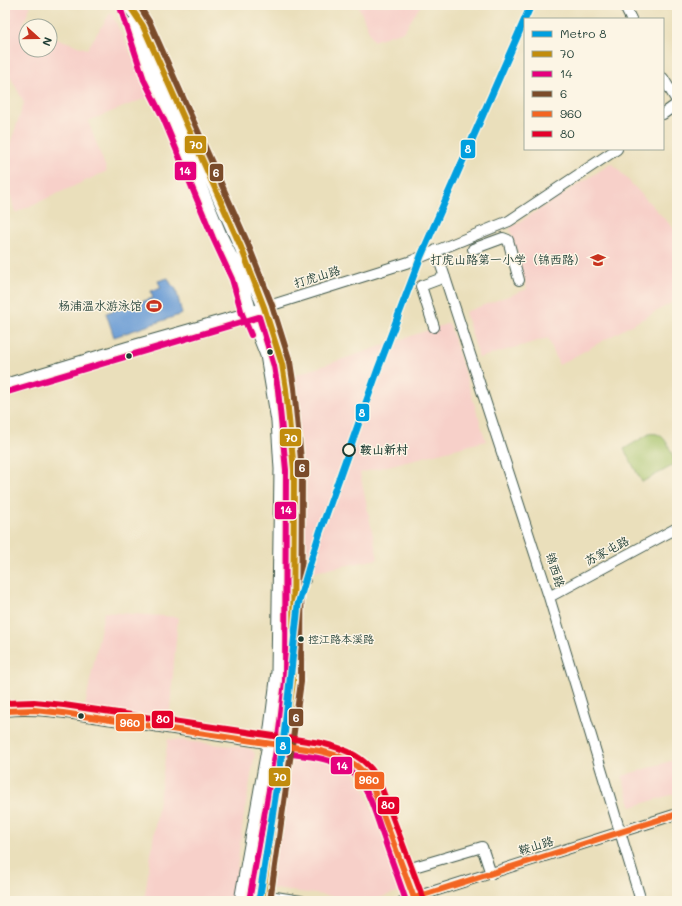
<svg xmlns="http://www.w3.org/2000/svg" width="682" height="906" viewBox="0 0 682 906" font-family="Mali,'LXGW WenKai TC',sans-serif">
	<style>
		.built { fill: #f7d0c9 }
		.green { fill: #a5c26a; stroke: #62804f }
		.water { fill: #6b9cd5; stroke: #456c84 }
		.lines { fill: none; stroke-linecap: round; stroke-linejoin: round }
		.minor-casing { stroke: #3d5548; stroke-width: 12 }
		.major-casing { stroke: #3d5548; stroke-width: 15 }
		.minor { stroke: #fff; stroke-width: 10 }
		.major { stroke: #fff; stroke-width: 13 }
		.bus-1-casing { stroke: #fcf5e5; stroke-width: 9 }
		.bus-2-casing { stroke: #fcf5e5; stroke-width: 9 }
		.bus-3-casing { stroke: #fcf5e5; stroke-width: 9 }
		.bus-4-casing { stroke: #fcf5e5; stroke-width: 9 }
		.bus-5-casing { stroke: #fcf5e5; stroke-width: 9 }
		.bus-1 { stroke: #c18c0d; stroke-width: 6 }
		.bus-2 { stroke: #e5007d; stroke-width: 6 }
		.bus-3 { stroke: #7a4b2a; stroke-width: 6 }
		.bus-4 { stroke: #f26522; stroke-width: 6 }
		.bus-5 { stroke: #e4002b; stroke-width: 6 }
		.metro-1-casing { stroke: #fcf5e5; stroke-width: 10 }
		.metro-1 { stroke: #009fdf; stroke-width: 7 }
		.bus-dot { fill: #1f3d34; stroke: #fcf5e5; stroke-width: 1.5 }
		.stop-dot { fill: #fcf5e5; stroke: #1f3d34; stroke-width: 2 }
		.labels { text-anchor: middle; stroke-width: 3; stroke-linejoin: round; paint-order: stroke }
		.bus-label { font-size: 11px; fill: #1f3d34; stroke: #fcf5e5; text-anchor: start }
		.poi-label { font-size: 12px; fill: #1f3d34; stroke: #fcf5e5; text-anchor: end }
		.street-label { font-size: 12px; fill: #1f3d34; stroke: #fcf5e5 }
		.stop-label { font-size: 12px; font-weight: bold; fill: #1f3d34; stroke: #fcf5e5; text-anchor: start }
		.line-badge { stroke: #fcf5e5; stroke-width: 1.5 }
		.badge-label { font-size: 11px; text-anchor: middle; font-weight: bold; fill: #fff }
	</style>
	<rect width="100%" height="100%" fill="#fcf5e5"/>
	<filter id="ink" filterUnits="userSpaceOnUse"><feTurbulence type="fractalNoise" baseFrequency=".025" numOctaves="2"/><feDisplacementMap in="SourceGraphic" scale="8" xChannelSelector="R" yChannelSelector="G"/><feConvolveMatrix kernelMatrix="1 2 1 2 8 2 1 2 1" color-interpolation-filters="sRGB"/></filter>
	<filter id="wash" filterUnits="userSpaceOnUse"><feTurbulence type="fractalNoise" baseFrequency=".012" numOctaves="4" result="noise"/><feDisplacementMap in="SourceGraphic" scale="16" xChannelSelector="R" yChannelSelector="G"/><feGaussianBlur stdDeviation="0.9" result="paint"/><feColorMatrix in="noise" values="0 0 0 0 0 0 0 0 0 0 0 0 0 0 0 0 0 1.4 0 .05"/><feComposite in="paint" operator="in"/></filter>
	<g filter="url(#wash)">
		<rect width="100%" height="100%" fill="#eadfbb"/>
		<path class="built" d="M7 5H31L23 25 26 27V50H50V36L87 49 111 12 151 96 88 121 107 171 15 213 5 173V159L24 103 5 66V9Z
			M358 5H421L404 31 373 41Z
			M612 163 677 232V300L559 365 548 338 479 358 465 312 527 289 510 228Z
			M449 323 486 441 360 473 378 559 304 574 300 456 296 402 293 376Z
			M104 612 178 617 169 720 84 711Z
			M168 739 249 748 253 751 255 754 243 821 233 901H144Z
			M291 755 335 762 355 774 364 788 403 890 376 899H355L268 888Z
			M677 759V793L631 807 622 776Z"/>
		<path class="green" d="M649 434C666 430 670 451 676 464L642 482 624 449Z"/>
		<path class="water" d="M168 278 171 284 176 289 182 314 114 337 106 313 153 298 151 291 161 288 158 281Z"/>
	</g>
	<g filter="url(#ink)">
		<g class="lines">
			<g class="minor-casing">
				<path id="minor" d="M624 5 631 19
					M663 78 677 101
					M663 114 677 104
					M473 249 503 238 508 240 519 280
					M436 250 549 597 641 901
					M434 327 421 286 445 277
					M5 384 127 347 250 312 409 262 509 221 617 149
					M294 581 305 580
					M549 597 677 528
					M5 711C43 707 83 716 120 721 187 731 253 741 320 751 334 754 352 759 362 770 369 777 372 786 376 794L415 901
					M404 870 482 847 491 874
					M243 892 301 901
					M403 901 677 814"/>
			</g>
			<g class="major-casing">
				<path id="major" d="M129 5 143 26 241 247 264 307 282 364 286 389 294 470 293 682 262 901
					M134 24 152 78 171 117 220 235 240 276 250 312 267 355 278 421 281 469 278 672 269 744 241 901"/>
			</g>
			<use href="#minor" class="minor"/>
			<use href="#major" class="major"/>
			<g class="bus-1-casing">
				<path id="bus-1" d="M129 5 143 26 241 247 264 307 282 364 286 389 294 470 293 682 262 901"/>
			</g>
			<g class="bus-2-casing">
				<path id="bus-2" d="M120 7 144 80 164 120 213 238 232 279 242 314 251 335
					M7 392 259 317 274 366 278 390 286 470 285 681 277 747 279 750 283 753C305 756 332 757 350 771 369 784 376 817 384 838 391 859 399 880 406 901
					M249 901 277 745 281 715"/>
			</g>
			<g class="bus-3-casing">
				<path id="bus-3" d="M139 5 150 23 248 244 272 305 290 362 294 388 302 470 301 682 270 901"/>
			</g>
			<g class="bus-4-casing">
				<path id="bus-4" d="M5 711 34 710 63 713 320 751C342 756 361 763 372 785L414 898
					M414 898 677 814"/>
			</g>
			<g class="bus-5-casing">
				<path id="bus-5" d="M5 703 34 702 64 705 321 743C346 749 367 757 379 781L423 898"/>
			</g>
			<use href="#bus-1" class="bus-1"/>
			<use href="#bus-2" class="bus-2"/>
			<use href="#bus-3" class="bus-3"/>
			<use href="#bus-4" class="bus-4"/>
			<use href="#bus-5" class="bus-5"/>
			<g class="metro-1-casing">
				<path id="metro-1" d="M259 901 283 746 298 605 309 567 320 532 378 369 421 256 531 5"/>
			</g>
			<use href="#metro-1" class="metro-1"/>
		</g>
	</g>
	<defs>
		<g id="school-bare" transform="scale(1.2)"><path d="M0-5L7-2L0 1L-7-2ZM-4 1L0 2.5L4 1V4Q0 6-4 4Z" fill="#c8321e" stroke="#fcf5e5" stroke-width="2.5" paint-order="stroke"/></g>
		<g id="stadium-bare" transform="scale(1.2)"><path d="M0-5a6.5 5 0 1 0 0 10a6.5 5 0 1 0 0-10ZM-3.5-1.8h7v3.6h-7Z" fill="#c8321e" stroke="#fcf5e5" stroke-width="2.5" paint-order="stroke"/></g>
	</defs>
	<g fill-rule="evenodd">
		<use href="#school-bare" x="598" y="260"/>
		<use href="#stadium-bare" x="154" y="306"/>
	</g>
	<g class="bus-dot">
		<circle cx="270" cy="352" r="3.5"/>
		<circle cx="129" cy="356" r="3.5"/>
		<circle cx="301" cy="639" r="3.5"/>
		<circle cx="81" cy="716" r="3.5"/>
	</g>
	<circle class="stop-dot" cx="349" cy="450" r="6"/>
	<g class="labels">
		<g class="bus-label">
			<text x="308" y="643">控江路本溪路</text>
		</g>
		<g class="poi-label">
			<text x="586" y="264">打虎山路第一小学（锦西路）</text>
			<text x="142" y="310">杨浦温水游泳馆</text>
		</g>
		<g class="street-label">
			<text transform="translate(317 277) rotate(-17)" y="4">打虎山路</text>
			<text transform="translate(607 551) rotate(-28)" y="4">苏家屯路</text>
			<text transform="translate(555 570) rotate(72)" y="4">锦西路</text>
			<text transform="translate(536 846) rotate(-17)" y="4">鞍山路</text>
		</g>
		<g class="stop-label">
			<text x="360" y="454">鞍山新村</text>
		</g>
	</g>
	<g class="line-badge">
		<rect x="184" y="135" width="23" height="19" rx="4" fill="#c18c0d"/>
		<rect x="460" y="139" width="16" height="20" rx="4" fill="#009fdf"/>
		<rect x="174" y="161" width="23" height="20" rx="4" fill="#e5007d"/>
		<rect x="209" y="163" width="15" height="19" rx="4" fill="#7a4b2a"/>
		<rect x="355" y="403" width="15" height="19" rx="4" fill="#009fdf"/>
		<rect x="279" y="428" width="23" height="19" rx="4" fill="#c18c0d"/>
		<rect x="294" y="459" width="16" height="19" rx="4" fill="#7a4b2a"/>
		<rect x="274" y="501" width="23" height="19" rx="4" fill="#e5007d"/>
		<rect x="288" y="708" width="16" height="19" rx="4" fill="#7a4b2a"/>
		<rect x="151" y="710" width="23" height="19" rx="4" fill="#e4002b"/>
		<rect x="115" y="713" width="30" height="19" rx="4" fill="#f26522"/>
		<rect x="275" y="736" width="16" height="19" rx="4" fill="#009fdf"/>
		<rect x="330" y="756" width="23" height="19" rx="4" fill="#e5007d"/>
		<rect x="268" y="767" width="23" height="20" rx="4" fill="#c18c0d"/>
		<rect x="354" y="771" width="31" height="19" rx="4" fill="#f26522"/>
		<rect x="377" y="796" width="23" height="19" rx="4" fill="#e4002b"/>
	</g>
	<g class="badge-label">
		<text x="196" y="149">70</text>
		<text x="468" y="153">8</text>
		<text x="185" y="175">14</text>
		<text x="216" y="177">6</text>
		<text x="362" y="417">8</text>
		<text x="291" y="442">70</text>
		<text x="302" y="472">6</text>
		<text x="286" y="514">14</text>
		<text x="296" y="722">6</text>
		<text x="163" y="723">80</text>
		<text x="130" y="727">960</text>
		<text x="283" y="750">8</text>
		<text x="342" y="770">14</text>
		<text x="280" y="781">70</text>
		<text x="369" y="784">960</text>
		<text x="388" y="809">80</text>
	</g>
	<rect width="682" height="906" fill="none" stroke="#fcf5e5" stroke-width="20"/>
	<rect x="524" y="18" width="140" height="132" fill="#fcf5e5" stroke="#a4ab9e"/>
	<rect x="532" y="31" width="20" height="6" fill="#009fdf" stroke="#a4ab9e"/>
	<text x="560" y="38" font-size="12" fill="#1f3d34">Metro 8</text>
	<rect x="532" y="51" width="20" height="6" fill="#c18c0d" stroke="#a4ab9e"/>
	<text x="560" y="58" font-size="12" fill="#1f3d34">70</text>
	<rect x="532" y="71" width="20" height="6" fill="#e5007d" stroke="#a4ab9e"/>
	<text x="560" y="78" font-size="12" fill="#1f3d34">14</text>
	<rect x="532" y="91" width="20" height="6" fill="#7a4b2a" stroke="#a4ab9e"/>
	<text x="560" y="98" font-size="12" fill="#1f3d34">6</text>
	<rect x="532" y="111" width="20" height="6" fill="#f26522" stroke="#a4ab9e"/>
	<text x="560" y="118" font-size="12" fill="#1f3d34">960</text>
	<rect x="532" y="131" width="20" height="6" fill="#e4002b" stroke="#a4ab9e"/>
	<text x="560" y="138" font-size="12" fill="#1f3d34">80</text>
	<g transform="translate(38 38) rotate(111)"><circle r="19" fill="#fcf5e5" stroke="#a4ab9e"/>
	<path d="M0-3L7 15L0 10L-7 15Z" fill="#c8321e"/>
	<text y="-6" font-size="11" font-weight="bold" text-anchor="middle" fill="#1f3d34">N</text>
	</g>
</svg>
